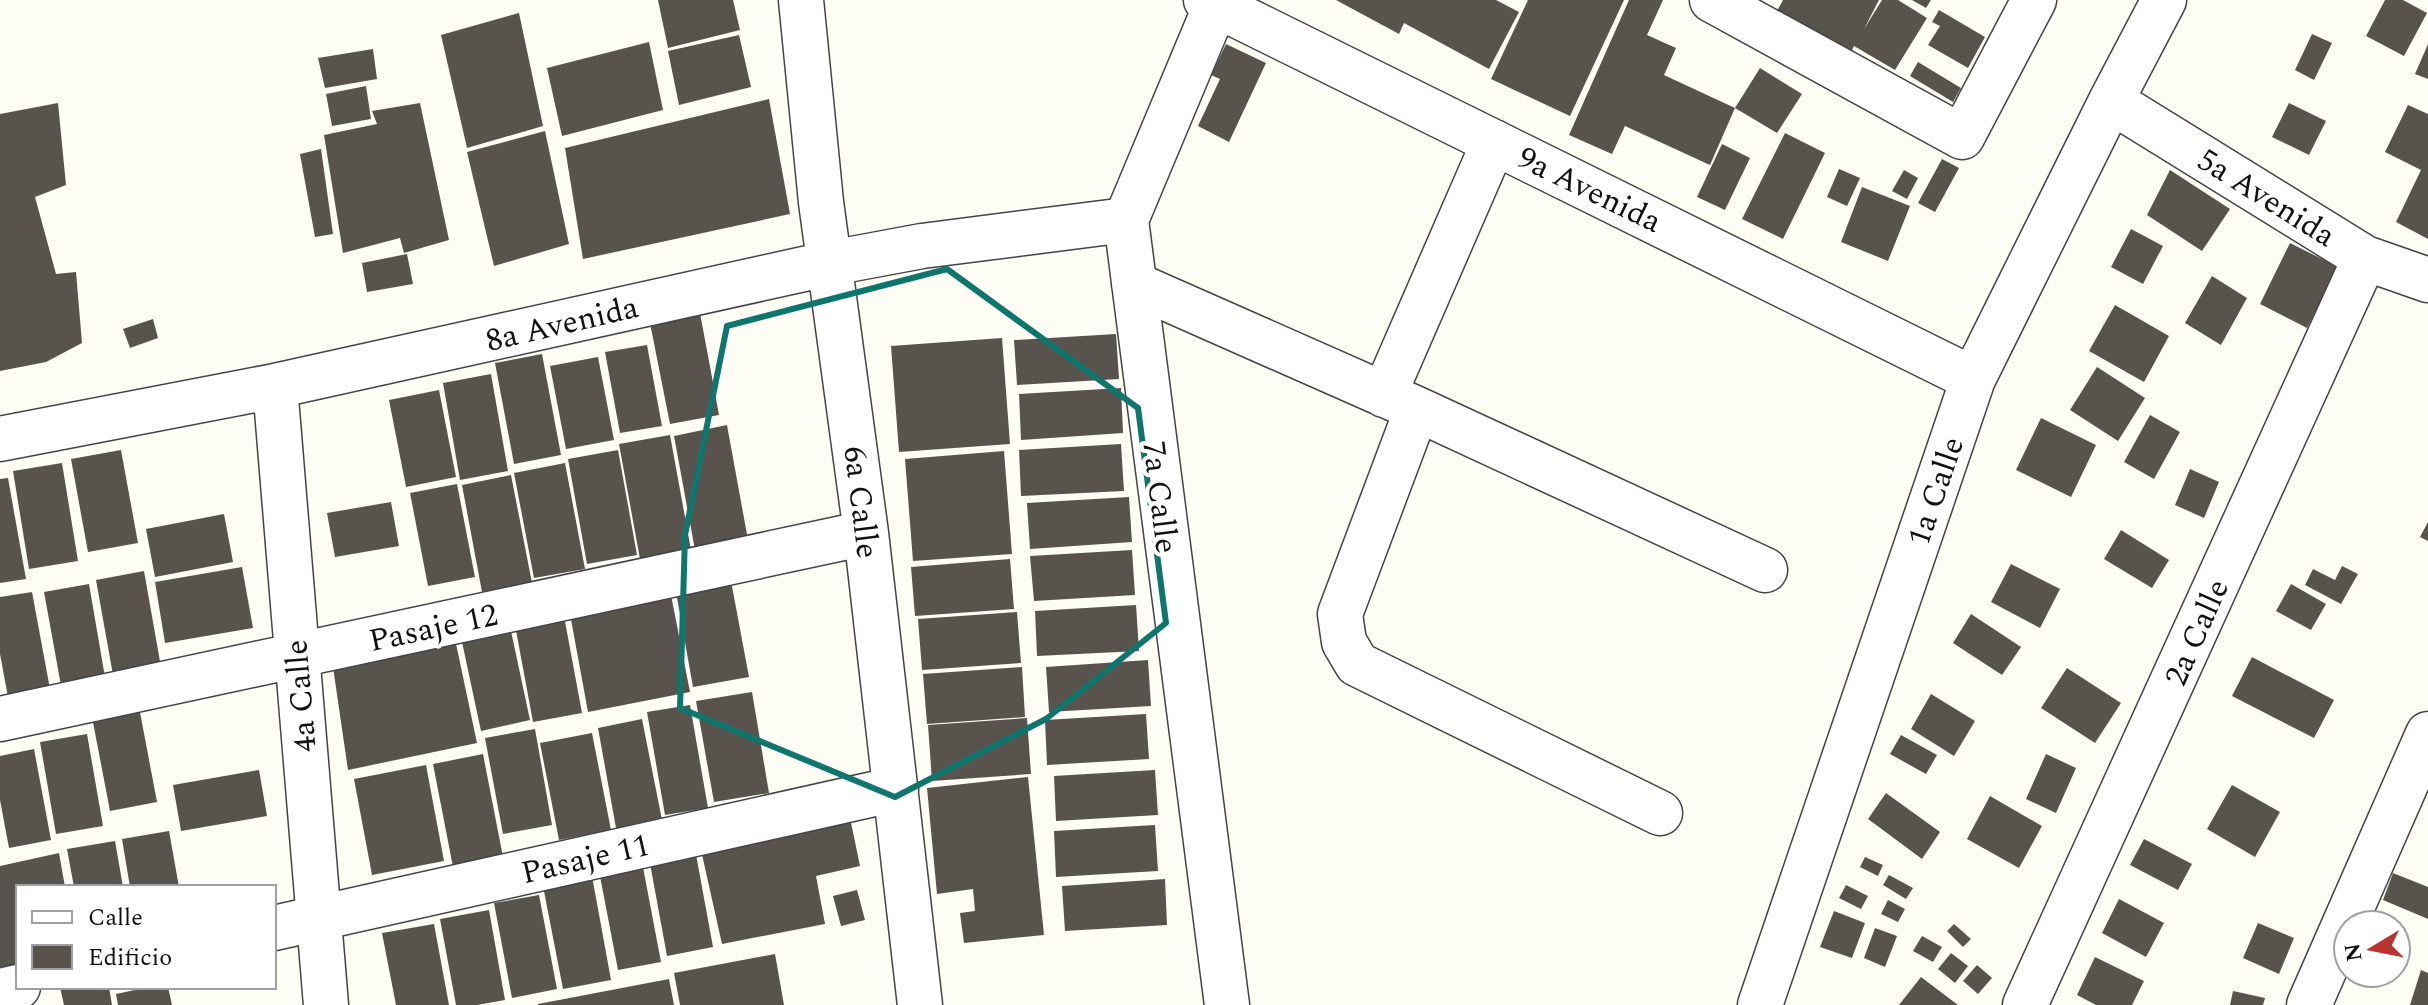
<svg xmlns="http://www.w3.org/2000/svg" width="2428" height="1005" viewBox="0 0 2428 1005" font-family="Spectral,serif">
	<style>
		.building { fill: #59534e }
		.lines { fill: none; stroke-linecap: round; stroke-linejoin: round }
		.minor-casing { stroke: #444; stroke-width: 47 }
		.minor { stroke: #fff; stroke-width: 44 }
		.marked { fill: none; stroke: #0f766e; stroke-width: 6; stroke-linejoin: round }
		.labels { text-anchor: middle; stroke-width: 8; stroke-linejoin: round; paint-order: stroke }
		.street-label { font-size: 32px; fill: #111; stroke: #fff }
	</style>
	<rect width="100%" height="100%" fill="#fefdf5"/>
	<path class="building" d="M658 0H733L740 30 668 48Z
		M1336 0H1496L1519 12 1489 69 1404 23 1399 34Z
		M1528 0H1624L1570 116 1491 79Z
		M1629 0H1663L1647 35 1676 48 1664 75 1735 108 1710 165 1625 126 1612 154 1569 135Z
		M1783 0H1879L1864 29 1882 0H1898L1927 18 1895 70 1854 46 1851 52 1777 11Z
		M1912 0H1931L1926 8Z
		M2385 0H2403L2427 13 2404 56 2366 36Z
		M1939 10 1985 37 1968 68 1928 45 1940 26 1932 22Z
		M519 13 543 126 467 148 441 35Z
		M2312 34 2332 43 2314 80 2295 70Z
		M739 35 751 87 679 105 668 51Z
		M649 42 663 110 562 136 547 68Z
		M1226 44 1266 63 1229 142 1198 126 1220 79 1211 75Z
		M2428 44V79L2415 74Z
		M373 49 377 79 325 88 318 58Z
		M1918 62 1961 88 1953 102 1910 76Z
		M1760 68 1802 94 1777 133 1735 108Z
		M366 86 371 119 332 126 326 94Z
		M769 99 790 214 583 259 565 148Z
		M58 103 66 185 35 197 56 274 76 272 82 343 46 362 0 371V114Z
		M420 103 449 240 404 253 400 238 343 253 324 135 377 124 372 111Z
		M2289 103 2326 121 2309 155 2272 137Z
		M2408 105 2428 114V239L2396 222 2421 170 2385 152Z
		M545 131 569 244 494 266 467 152Z
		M1785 133 1825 153 1783 239 1742 219Z
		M1722 144 1750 158 1725 210 1697 197Z
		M321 149 333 234 315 237 300 154Z
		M1942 159 1959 168 1935 212 1918 203Z
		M1839 169 1860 178 1847 206 1827 197Z
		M1904 170 1918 178 1907 199 1892 191Z
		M2170 170 2230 209 2202 251 2147 215Z
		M1862 187 1910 206 1888 261 1841 242Z
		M2131 229 2163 246 2143 284 2111 267Z
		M2290 243 2338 267 2307 328 2260 304Z
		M407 254 413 284 367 292 362 263Z
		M2212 276 2247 298 2221 345 2185 323Z
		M2115 305 2169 336 2144 382 2089 351Z
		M700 313 719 415 670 424 650 323Z
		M153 319 158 338 130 348 123 329Z
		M1116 334 1119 379 1017 385 1014 340Z
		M1002 338 1010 444 899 452 891 346Z
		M647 345 662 426 620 433 605 352Z
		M542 354 561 455 514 464 495 363Z
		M598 357 614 440 566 449 550 366Z
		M2097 367 2145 398 2118 441 2070 410Z
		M491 374 508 471 460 480 443 383Z
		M1121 388 1123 433 1021 440 1019 394Z
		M439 390 456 477 406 487 389 400Z
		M2150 415 2180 432 2154 479 2124 462Z
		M2041 418 2096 445 2071 497 2016 470Z
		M727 425 748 540 695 550 674 436Z
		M670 435 691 550 640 559 619 444Z
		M1121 444 1124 491 1021 496 1019 450Z
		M121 450 138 543 88 552 71 459Z
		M618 450 637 555 587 564 568 459Z
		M1004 451 1012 554 913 561 905 459Z
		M62 463 78 561 29 569 13 471Z
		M565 463 585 569 534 578 514 473Z
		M2190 469 2219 482 2204 518 2175 505Z
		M511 475 532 583 482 592 462 485Z
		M8 478 26 579 0 583V479Z
		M457 484 475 577 428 586 410 493Z
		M1129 497 1132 542 1030 549 1027 503Z
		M391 502 399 546 335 557 327 513Z
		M224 514 233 562 155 577 146 529Z
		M2428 522V541L2420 537Z
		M2121 530 2169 560 2152 588 2104 559Z
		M1132 550 1135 595 1034 601 1030 556Z
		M1010 559 1014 609 915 616 911 567Z
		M2011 564 2060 589 2040 628 1991 602Z
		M2342 566 2358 574 2341 604 2305 585 2313 569 2335 580Z
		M242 567 253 628 165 643 155 582Z
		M144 571 161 667 113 675 96 580Z
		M731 581 749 677 693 687 676 592Z
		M89 584 106 683 62 691 44 592Z
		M2291 584 2326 604 2311 630 2276 611Z
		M32 592 50 689 8 697 0 654V597Z
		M671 595 690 692 588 712 570 614Z
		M1136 605 1139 651 1037 656 1035 611Z
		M1017 612 1021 663 922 670 918 619Z
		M1971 614 2021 647 2002 675 1953 643Z
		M564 616 582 713 533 722 515 625Z
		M511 631 530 720 481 731 462 642Z
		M455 639 477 743 348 770 333 667Z
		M2252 657 2334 700 2314 738 2232 696Z
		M1148 660 1151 706 1049 712 1046 667Z
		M1022 667 1025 717 927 724 923 674Z
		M2067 668 2121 703 2095 743 2041 708Z
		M752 692 769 793 714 802 696 701Z
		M1931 694 1975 721 1954 756 1911 729Z
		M690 705 708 808 665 815 647 712Z
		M139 707 157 802 110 811 92 717Z
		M1146 714 1149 759 1047 765 1045 720Z
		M1027 718 1031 774 932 781 928 725Z
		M642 719 662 820 616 828 598 728Z
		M535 729 552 825 503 834 485 738Z
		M592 733 611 830 559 840 540 743Z
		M87 734 103 826 56 834 40 742Z
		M1901 735 1937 755 1926 774 1890 754Z
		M34 749 51 840 9 848 0 800V756Z
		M483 754 503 857 453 867 433 764Z
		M2046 754 2076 768 2056 813 2026 799Z
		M426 765 444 861 372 875 354 779Z
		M259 770 267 816 181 831 173 785Z
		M1155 770 1158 815 1056 821 1054 776Z
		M1028 777 1044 935 964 943 960 913 975 911 973 889 937 894 927 788Z
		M2232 785 2280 812 2255 857 2207 829Z
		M1886 793 1940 832 1922 859 1868 819Z
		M1990 796 2042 826 2019 868 1967 839Z
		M848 808 860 866 816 876 825 924 722 944 701 850Z
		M1155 825 1158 871 1056 877 1054 831Z
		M169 831 179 887H130L122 839Z
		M2144 839 2192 864 2178 890 2130 865Z
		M115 841 123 887H74L67 849Z
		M695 849 713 947 667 956 649 858Z
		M59 853 65 887H18V964L0 968V866Z
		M1865 857 1883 865 1878 876 1860 867Z
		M642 862 661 962 618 970 599 871Z
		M2393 873 2428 887V919L2383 900Z
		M1889 875 1913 888 1906 899 1883 885Z
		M592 876 611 980 563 989 543 886Z
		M1165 879 1167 925 1065 931 1062 886Z
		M1846 885 1868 896 1861 909 1839 898Z
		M857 890 865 920 841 926 833 896Z
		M539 895 557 989 512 998 494 903Z
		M2119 899 2164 923 2146 957 2102 933Z
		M1888 900 1905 909 1898 922 1881 914Z
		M489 910 505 1000 477 1005H456L440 919Z
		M1834 911 1865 923 1852 958 1820 947Z
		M2258 923 2294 938 2279 974 2243 958Z
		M434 924 449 1005H396L382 933Z
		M1954 924 1971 939 1963 947 1947 931Z
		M1875 928 1897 936 1885 967 1864 958Z
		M1922 936 1942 947 1933 962 1913 951Z
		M1951 953 1968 966 1955 983 1938 969Z
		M775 954 784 1005H680L674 973Z
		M2095 957 2144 981 2132 1005H2096L2077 995Z
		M1977 965 1992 978 1978 994 1963 981Z
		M2421 970 2428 973V1005H2410Z
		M1921 977 1958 1005H1899Z
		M669 979 674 1005H538V1004Z
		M60 987H109L112 1005H64Z
		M149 987H168L172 1005H118L116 994Z
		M2233 991 2265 998 2263 1005H2230Z"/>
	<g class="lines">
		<g class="minor-casing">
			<path id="minor" d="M801 0 821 202 866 533 920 1005
				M1206 0 1973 379
				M1712 0 1962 137 2034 0
				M1216 5 1126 220 1227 1005
				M2111 101 2365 258 2428 280
				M1134 284 1417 409 1765 570
				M275 386 326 1005
				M1384 395 1494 142
				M1417 409 1340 614 1344 642 1357 664 1660 813
				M0 439 275 386 831 263 922 246 1126 220
				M0 719 866 533
				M274 928 896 789
				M0 991 18 987
				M1760 1005 1973 379 2111 101 2164 0
				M2025 1005 2365 258
				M2309 1005 2428 734"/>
		</g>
		<use href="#minor" class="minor"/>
	</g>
	<path class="marked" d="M947 269 1138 408 1166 623 1046 719 895 797 680 708 685 535 727 326Z"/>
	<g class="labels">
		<g class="street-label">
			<text transform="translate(1590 189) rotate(26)" y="11">9a Avenida</text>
			<text transform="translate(2267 197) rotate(32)" y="11">5a Avenida</text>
			<text transform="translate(562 323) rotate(-13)" y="11">8a Avenida</text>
			<text transform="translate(1935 491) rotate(-71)" y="11">1a Calle</text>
			<text transform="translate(1161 497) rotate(83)" y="11">7a Calle</text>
			<text transform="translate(862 502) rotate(83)" y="11">6a Calle</text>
			<text transform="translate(433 627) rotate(-12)" y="11">Pasaje 12</text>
			<text transform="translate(2196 632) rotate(-66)" y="11">2a Calle</text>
			<text transform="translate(300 696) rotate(-95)" y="11">4a Calle</text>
			<text transform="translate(585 858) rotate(-13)" y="11">Pasaje 11</text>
		</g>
	</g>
	<rect x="16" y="885" width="260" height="104" fill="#ffffff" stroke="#a0a0a0" stroke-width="2"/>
	<rect x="32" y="911" width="40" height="12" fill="#ffffff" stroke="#a0a0a0" stroke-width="2"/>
	<text x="88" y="925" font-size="24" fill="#111111">Calle</text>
	<rect x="32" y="945" width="40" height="24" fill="#59534e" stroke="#a0a0a0" stroke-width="2"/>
	<text x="88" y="965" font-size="24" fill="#111111">Edificio</text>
	<g transform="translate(2372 949) rotate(260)"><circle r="38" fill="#ffffff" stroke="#a0a0a0" stroke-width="2"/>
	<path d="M0-6L14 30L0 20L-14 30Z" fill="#b93331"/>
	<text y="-12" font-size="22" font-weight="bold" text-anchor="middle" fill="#111111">N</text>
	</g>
</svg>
